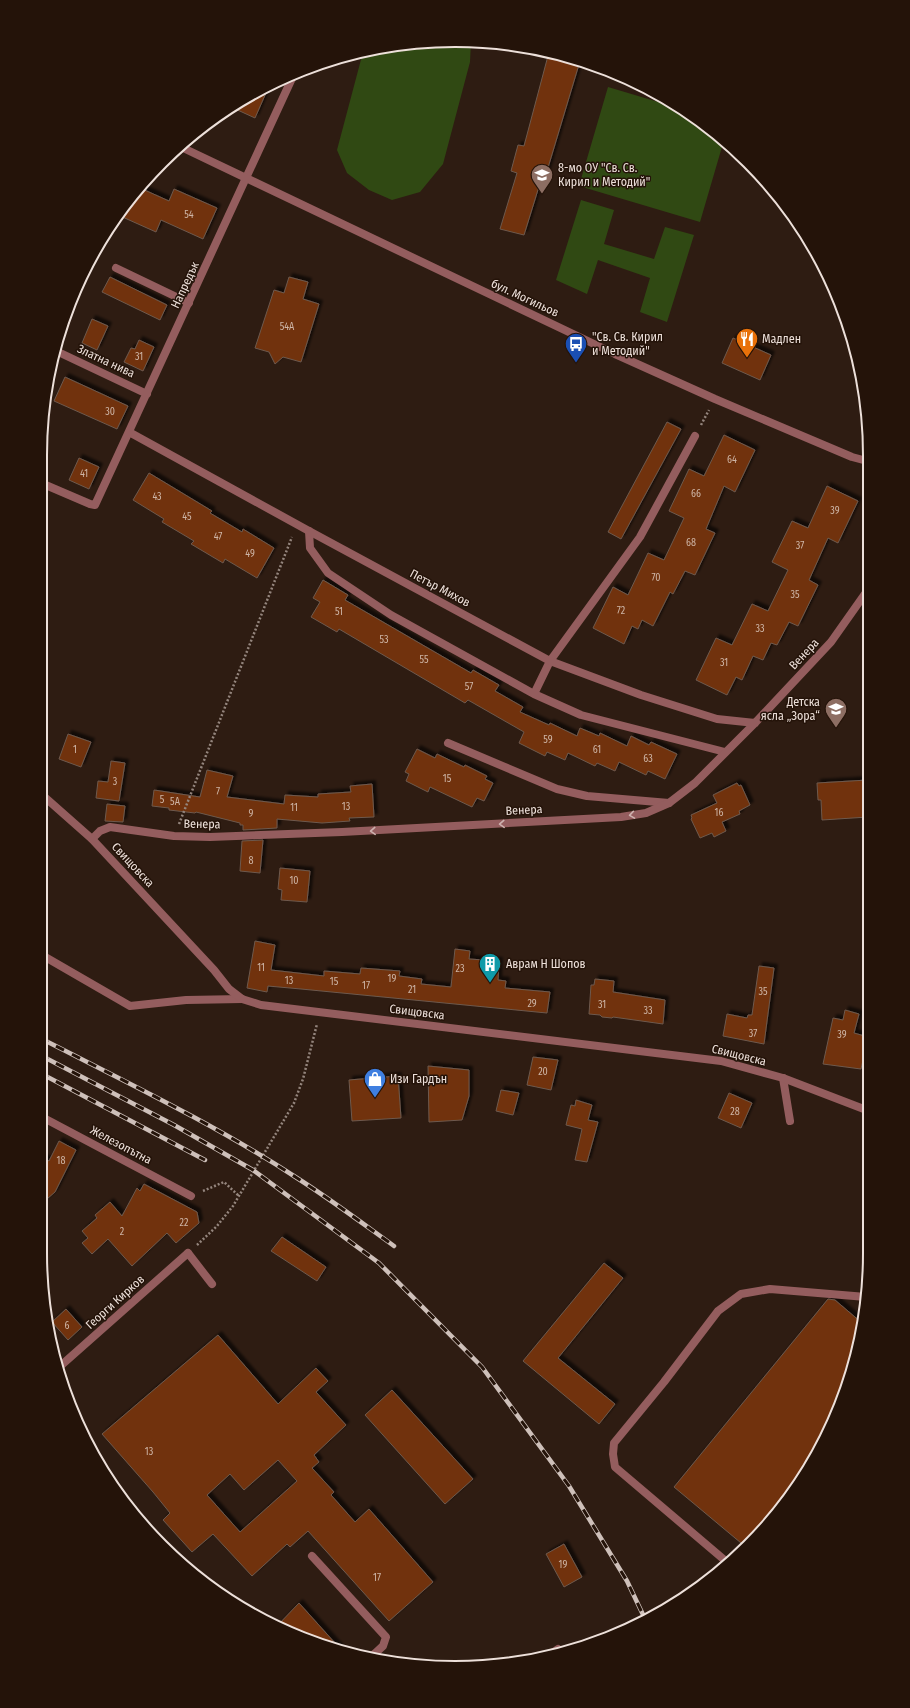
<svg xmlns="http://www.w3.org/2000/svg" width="910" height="1708" viewBox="0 0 910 1708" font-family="'Fira Sans Condensed',sans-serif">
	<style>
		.green { fill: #304913 }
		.building { fill: #713309; stroke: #6e594e; fill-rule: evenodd; filter: url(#shadow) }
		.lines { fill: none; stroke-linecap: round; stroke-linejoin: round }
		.path { stroke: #94857d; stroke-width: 2.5; stroke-dasharray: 2 2; stroke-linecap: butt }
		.service { stroke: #945d5e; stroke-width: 8 }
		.minor { stroke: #945d5e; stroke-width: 8 }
		.tertiary { stroke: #945d5e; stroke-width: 8 }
		.rail-casing { stroke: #cec0ba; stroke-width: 4.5 }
		.rail { stroke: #241309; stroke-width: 3; stroke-dasharray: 9; stroke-linecap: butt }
		.oneway { stroke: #ceb2af }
		.labels { text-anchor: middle; stroke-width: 3; stroke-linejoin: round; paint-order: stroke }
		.number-label { font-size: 10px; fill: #ceb5a6 }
		.poi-label { font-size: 12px; fill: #ede0da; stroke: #241309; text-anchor: start }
		.street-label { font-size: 12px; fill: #ede0da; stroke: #241309 }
		.rim { fill: none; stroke: #ede0da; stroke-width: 2 }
	</style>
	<defs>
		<filter id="shadow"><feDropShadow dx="3.5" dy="-3.5" stdDeviation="1" flood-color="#0009"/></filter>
	</defs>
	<rect width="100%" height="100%" fill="#2e1c12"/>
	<path class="green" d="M471 41 470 62 443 164 420 192 392 200 369 190 347 173 337 150 363 52 401 44Z
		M608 87 675 107 724 140 700 222 579 186Z
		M581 200 614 210 604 244 654 259 665 227 694 235 667 322 640 312 650 278 598 260 587 294 556 280Z"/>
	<path class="building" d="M549 52 563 54 580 61 544 181 541 180 524 235 500 229 517 173 511 171 518 145 524 146Z
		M269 86 255 118 231 107 248 95Z
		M140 188 169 201 174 189 217 208 203 239 161 220 156 232 118 215 126 202Z
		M110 277 167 305 160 320 102 292Z
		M289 277 308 282 303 299 319 304 301 362 283 357 275 364 269 352 255 348 274 290 284 293Z
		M92 319 108 326 97 350 82 343Z
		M733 338 771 355 760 380 722 363Z
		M139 340 154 347 143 371 124 362 131 348 135 349Z
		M65 377 128 406 117 429 54 401Z
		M667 422 681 429 621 539 608 532Z
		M724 435 755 450 735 492 724 486 706 529 715 533 695 575 685 571 673 594 670 592 653 626 642 620 638 629 632 626 624 644 593 628 613 587 628 595 648 553 664 560 684 518 669 511 689 469 704 476Z
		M79 458 99 467 89 489 69 480Z
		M149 473 212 511 210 513 242 532 243 529 274 548 257 578 225 559 223 563 191 544 194 541 162 522 164 519 133 500Z
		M827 486 858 501 838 543 828 538 809 580 818 585 798 626 789 622 777 645 771 643 763 660 753 656 742 680 736 677 727 695 696 680 716 638 732 645 752 604 768 611 788 570 772 562 792 521 808 528Z
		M323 580 348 595 345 600 471 673 473 670 499 685 495 691 523 707 520 712 549 725 550 723 577 736 580 728 599 736 600 733 627 746 631 736 649 745 651 742 677 754 665 779 648 771 646 775 619 762 615 771 597 763 595 766 568 753 565 760 547 752 545 756 519 743 524 732 468 700 465 703 339 629 337 632 311 617 320 602 313 598Z
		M68 734 91 742 81 767 59 759Z
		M417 749 435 758 437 754 464 767 465 765 487 776 485 779 493 783 484 801 477 798 472 807 430 787 428 792 406 781 409 774 405 772Z
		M111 761 125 763 119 801 96 798 98 781 108 782Z
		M207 770 233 776 227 797 284 804 285 795 318 797V794L351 792 350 786 372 784 374 817 349 818 350 821 322 823 277 819V828L243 830V825H240V823L196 812 195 813 169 810V808L152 806 154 790 200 797Z
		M868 780V817L822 820 821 800H818L817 783Z
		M737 783 739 786 741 785 750 805 739 811 740 814 722 822 726 831 714 837 712 833 700 838 691 819 692 818 691 815 717 803 713 795Z
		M107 804 125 806 123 822 105 821Z
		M263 840 260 873 240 871 242 841Z
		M280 868 310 871 307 902 281 900 282 890 278 889Z
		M255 941 275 945 271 970 324 976V971L360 974 361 968 400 971 399 976 422 979 421 984 451 987 455 949 470 951 469 959 499 961 498 980 506 981 505 988 550 992 547 1013 301 989 268 986 267 992 247 988Z
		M759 966 774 968 764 1044 723 1036 727 1014 747 1018 748 1015H752Z
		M595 979 614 981 613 992 665 1000 663 1024 613 1017 612 1018 602 1017 600 1015 589 1014 591 985H594Z
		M845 1010 859 1014 854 1033 868 1037 861 1069 823 1064 833 1018 843 1020Z
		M533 1057 558 1060 551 1090 527 1085Z
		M428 1066 469 1070V1096L462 1120 429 1122Z
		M398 1076 401 1118 352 1121 349 1080Z
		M501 1090 519 1093 513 1115 496 1111Z
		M729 1093 752 1103 741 1128 718 1118Z
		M576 1100 592 1105 588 1120 598 1122 587 1162 575 1160 582 1129 566 1125 571 1105 575 1106Z
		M59 1141 76 1150 55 1192 40 1205V1156L49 1161Z
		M144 1184 197 1212 199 1223 176 1243 167 1233 132 1266 108 1239 92 1254 82 1243 88 1238 82 1231 97 1218 95 1215 110 1202 122 1216 137 1188 140 1191Z
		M282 1237 326 1267 317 1281 271 1251Z
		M604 1263 623 1278 558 1358 615 1404 599 1424 523 1361Z
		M828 1299 835 1300 862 1323 856 1360 827 1437 784 1505 747 1548 674 1487Z
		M66 1309 82 1327 68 1340 52 1322Z
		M218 1335 278 1404 316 1368 328 1381 316 1392 346 1425 314 1455 319 1462 312 1468 334 1492 331 1495 355 1522 369 1509 433 1582 389 1621 308 1531 290 1547 287 1544 252 1576 213 1534 192 1552 163 1520 170 1513 153 1492 102 1434ZM278 1460 297 1481 240 1532 207 1495 230 1474 244 1490Z
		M392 1390 473 1479 445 1504 365 1415Z
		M564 1544 582 1577 564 1587 546 1554Z
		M299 1603 344 1653 296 1636 277 1626Z"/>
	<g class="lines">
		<path class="path" d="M701 425 709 410
			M179 824 292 537
			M203 1191 224 1182 239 1196
			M197 1245 217 1226 233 1206 294 1103 303 1079 317 1024"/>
		<path class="service" d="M116 268 189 303
			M309 531 310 548 328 573 391 615 534 694 581 715 725 752
			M534 694 550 661 640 537 695 436
			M448 743 557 789 587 796 669 803
			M40 954 130 1006 186 1000 242 999
			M783 1078 790 1121
			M40 1116 191 1196
			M188 1253 212 1284
			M312 1556 386 1637 383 1646 370 1658
			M728 1563 615 1467 613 1454 614 1443 664 1382 718 1311 741 1294 770 1289 866 1297
			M548 1656 558 1649"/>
		<path class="minor" d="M54 350 147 394
			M129 432 309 531 550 661 641 695 717 719 755 723
			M41 483 90 504 95 505 294 74
			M92 839 100 831 110 827 174 836 210 837 342 832 621 817 646 813 669 803 695 783 755 723 831 642 867 591
			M57 1369 188 1253"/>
		<path class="tertiary" d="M179 146 615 354 715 399 852 457 867 461
			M40 793 92 839 214 970 229 989 242 999 261 1005 721 1061 783 1078 869 1111"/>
		<g class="rail-casing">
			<path id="rail" d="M40 1038C126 1082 216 1125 297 1178 330 1199 362 1223 394 1246
				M40 1055 174 1125 253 1170 379 1263 482 1367 569 1486 627 1581 646 1621
				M40 1073 205 1160"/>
		</g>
		<use href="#rail" class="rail"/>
	</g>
	<defs><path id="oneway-chevron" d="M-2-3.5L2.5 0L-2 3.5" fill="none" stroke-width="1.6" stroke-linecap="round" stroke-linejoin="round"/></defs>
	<g class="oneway">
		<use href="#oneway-chevron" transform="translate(632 815) rotate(171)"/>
		<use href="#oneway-chevron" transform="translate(502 824) rotate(177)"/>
		<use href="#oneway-chevron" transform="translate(373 831) rotate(177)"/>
	</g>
	<defs>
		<g id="school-pin" transform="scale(1.15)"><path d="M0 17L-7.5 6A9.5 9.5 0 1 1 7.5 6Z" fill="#8d6e63" stroke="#241309"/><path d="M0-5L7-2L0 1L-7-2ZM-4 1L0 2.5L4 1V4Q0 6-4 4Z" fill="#fff"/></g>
		<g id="restaurant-pin" transform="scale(1.15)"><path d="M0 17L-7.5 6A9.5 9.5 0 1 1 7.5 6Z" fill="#e8710a" stroke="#241309"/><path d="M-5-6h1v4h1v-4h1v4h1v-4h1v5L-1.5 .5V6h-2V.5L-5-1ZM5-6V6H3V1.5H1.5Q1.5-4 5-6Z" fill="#fff"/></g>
		<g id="bus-pin" transform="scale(1.15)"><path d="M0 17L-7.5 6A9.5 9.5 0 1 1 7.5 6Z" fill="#1a4fb4" stroke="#241309"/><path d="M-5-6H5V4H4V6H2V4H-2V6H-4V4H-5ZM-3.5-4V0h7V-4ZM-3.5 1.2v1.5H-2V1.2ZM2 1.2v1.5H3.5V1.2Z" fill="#fff"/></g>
		<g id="building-pin" transform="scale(1.15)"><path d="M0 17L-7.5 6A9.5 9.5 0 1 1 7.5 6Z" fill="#0f9aa8" stroke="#241309"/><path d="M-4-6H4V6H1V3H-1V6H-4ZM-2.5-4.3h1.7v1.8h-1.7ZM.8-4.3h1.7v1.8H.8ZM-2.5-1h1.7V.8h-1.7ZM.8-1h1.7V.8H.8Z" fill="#fff"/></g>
		<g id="shop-pin" transform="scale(1.15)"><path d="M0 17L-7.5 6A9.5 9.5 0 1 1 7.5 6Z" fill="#3f7fe0" stroke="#241309"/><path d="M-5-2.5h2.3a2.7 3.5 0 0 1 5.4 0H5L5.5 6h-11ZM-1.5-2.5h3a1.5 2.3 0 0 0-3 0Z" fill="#fff"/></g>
	</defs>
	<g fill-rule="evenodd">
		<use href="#school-pin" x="542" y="175"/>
		<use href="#restaurant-pin" x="747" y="339"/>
		<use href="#bus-pin" x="576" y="344"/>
		<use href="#school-pin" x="836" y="709"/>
		<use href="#building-pin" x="490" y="964"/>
		<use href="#shop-pin" x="375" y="1079"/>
	</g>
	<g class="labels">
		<g class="number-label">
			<text x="189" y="218">54</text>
			<text x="287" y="330">54А</text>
			<text x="139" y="360">31</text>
			<text x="110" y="415">30</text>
			<text x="732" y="463">64</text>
			<text x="84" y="477">41</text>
			<text x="696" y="497">66</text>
			<text x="157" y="500">43</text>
			<text x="835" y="514">39</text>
			<text x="187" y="520">45</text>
			<text x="218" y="540">47</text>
			<text x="691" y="546">68</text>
			<text x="800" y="549">37</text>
			<text x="250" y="557">49</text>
			<text x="656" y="581">70</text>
			<text x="795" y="598">35</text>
			<text x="621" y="614">72</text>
			<text x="339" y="615">51</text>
			<text x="760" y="632">33</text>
			<text x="384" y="643">53</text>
			<text x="424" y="663">55</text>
			<text x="724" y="666">31</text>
			<text x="469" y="690">57</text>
			<text x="548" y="743">59</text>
			<text x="75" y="753">1</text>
			<text x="597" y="753">61</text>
			<text x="648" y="762">63</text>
			<text x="447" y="782">15</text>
			<text x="115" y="785">3</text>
			<text x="218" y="795">7</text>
			<text x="162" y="803">5</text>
			<text x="175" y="805">5А</text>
			<text x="346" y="810">13</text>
			<text x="294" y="811">11</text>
			<text x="719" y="816">16</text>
			<text x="251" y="817">9</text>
			<text x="251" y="864">8</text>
			<text x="294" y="884">10</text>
			<text x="261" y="971">11</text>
			<text x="460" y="972">23</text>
			<text x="392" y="982">19</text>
			<text x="289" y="984">13</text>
			<text x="334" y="985">15</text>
			<text x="366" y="989">17</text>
			<text x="412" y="993">21</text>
			<text x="763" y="995">35</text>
			<text x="532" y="1007">29</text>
			<text x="602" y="1008">31</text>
			<text x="648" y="1014">33</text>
			<text x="753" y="1037">37</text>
			<text x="842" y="1038">39</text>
			<text x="543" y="1075">20</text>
			<text x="735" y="1115">28</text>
			<text x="61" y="1164">18</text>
			<text x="184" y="1226">22</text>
			<text x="122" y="1235">2</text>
			<text x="67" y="1329">6</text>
			<text x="149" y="1455">13</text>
			<text x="563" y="1568">19</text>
			<text x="377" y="1581">17</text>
		</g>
		<g class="poi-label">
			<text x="558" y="172">8-мо ОУ "Св. Св.<tspan x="558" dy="14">Кирил и Методий"</tspan></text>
			<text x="592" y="341">"Св. Св. Кирил<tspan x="592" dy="14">и Методий"</tspan></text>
			<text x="762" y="343">Мадлен</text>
			<text x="820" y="706" text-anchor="end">Детска<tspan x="820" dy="14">ясла „Зора“</tspan></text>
			<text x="506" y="968">Аврам Н Шопов</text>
			<text x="390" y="1083">Изи Гардън</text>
		</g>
		<g class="street-label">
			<text transform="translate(185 285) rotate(-65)" y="4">Напредък</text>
			<text transform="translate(525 298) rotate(25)" y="4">бул. Могильов</text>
			<text transform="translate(106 361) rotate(25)" y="4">Златна нива</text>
			<text transform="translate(440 588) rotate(28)" y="4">Петър Михов</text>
			<text transform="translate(804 654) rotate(-47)" y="4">Венера</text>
			<text transform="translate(524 810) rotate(-3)" y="4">Венера</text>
			<text transform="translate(202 824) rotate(1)" y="4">Венера</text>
			<text transform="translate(133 865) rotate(47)" y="4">Свищовска</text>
			<text transform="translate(417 1012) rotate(7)" y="4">Свищовска</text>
			<text transform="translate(739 1055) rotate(14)" y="4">Свищовска</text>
			<text transform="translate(121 1145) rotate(28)" y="4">Железопътна</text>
			<text transform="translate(115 1302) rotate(-42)" y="4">Георги Кирков</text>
		</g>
	</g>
	<path d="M0 0H910V1708H0ZM455 47H455A408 408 0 0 1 863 455V1253A408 408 0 0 1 455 1661H455A408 408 0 0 1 47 1253V455A408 408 0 0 1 455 47Z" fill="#241309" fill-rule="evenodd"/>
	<path class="rim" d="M455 47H455A408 408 0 0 1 863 455V1253A408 408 0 0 1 455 1661H455A408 408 0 0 1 47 1253V455A408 408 0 0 1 455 47Z"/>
</svg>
